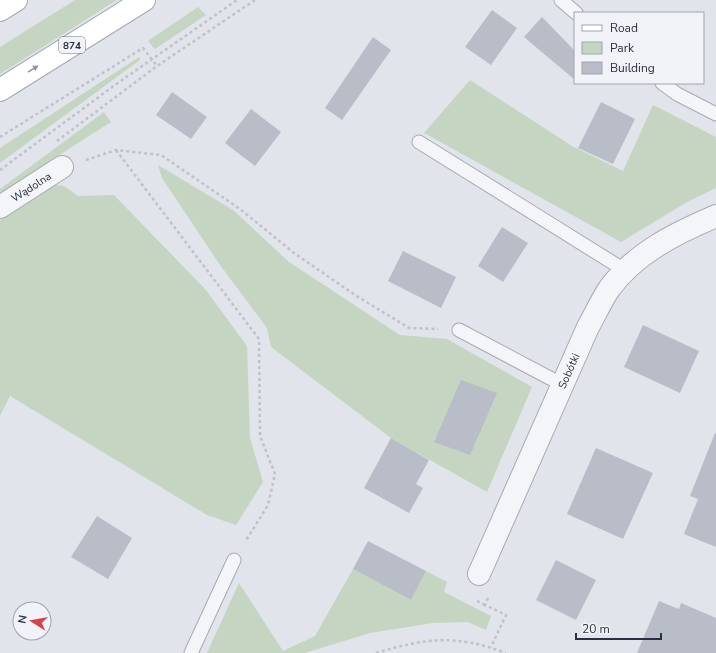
<svg xmlns="http://www.w3.org/2000/svg" width="716" height="653" viewBox="0 0 716 653" font-family="'Nunito Sans',sans-serif">
	<style>
		.green { fill: #c5d5c2 }
		.building { fill: #b8bdc8 }
		.lines { fill: none; stroke-linecap: round; stroke-linejoin: round }
		.service-casing { stroke: #a6aab5; stroke-width: 15 }
		.minor-casing { stroke: #a6aab5; stroke-width: 24 }
		.primary-casing { stroke: #a0a7b7; stroke-width: 24 }
		.path { stroke: #bfc2c9; stroke-width: 2.5; stroke-dasharray: 3 3; stroke-linecap: butt }
		.service { stroke: #f4f5f8; stroke-width: 13 }
		.minor { stroke: #f4f5f8; stroke-width: 22 }
		.primary { stroke: #fff; stroke-width: 22 }
		.oneway { fill: #9498a1 }
		.labels { text-anchor: middle; stroke-width: 3; stroke-linejoin: round; paint-order: stroke }
		.shield { fill: #f1f3f8; stroke: #656a79; stroke-width: 1 }
		.shield-label { font-size: 10px; font-weight: bold; fill: #293043 }
		.street-label { font-size: 11px; fill: #293043; stroke: #f1f3f8 }
	</style>
	<rect width="100%" height="100%" fill="#e1e4ea"/>
	<path class="green" d="M75 0H117L0 74V47Z
		M198 7 206 15 155 49 148 41Z
		M139 57 140 60 0 163V148Z
		M470 80 572 146 623 171 653 105 716 137V188L687 202 621 242 424 133Z
		M104 112 111 122 0 193V189Z
		M158 165 233 210 289 262 400 335 447 339 532 387 487 492 391 438 271 347 267 328 220 265 162 178Z
		M55 185 64 186 78 196 114 195 205 289 247 346 250 438 263 482 236 525 207 515 10 396 0 416V220Z
		M353 569 411 600 426 571 447 582 444 592 491 616 486 630 468 622 433 623 370 633 305 653H207L239 583 283 651 315 636Z"/>
	<path class="building" d="M492 10 517 28 491 65 465 47Z
		M542 17 575 51V80L524 37Z
		M373 37 391 50 342 120 325 108Z
		M172 92 207 117 191 139 156 115Z
		M601 102 635 119 613 164 578 148Z
		M251 109 281 132 255 166 225 143Z
		M502 227 528 243 503 282 478 266Z
		M403 251 456 277 441 308 388 281Z
		M643 325 699 351 680 393 624 367Z
		M461 380 497 393 470 455 434 442Z
		M715 433H716V547L684 534 698 499 690 496Z
		M391 438 429 460 416 484 423 488 409 513 364 488Z
		M596 448 653 473 623 539 567 514Z
		M97 516 132 538 108 579 71 557Z
		M368 541 426 571 411 600 353 569Z
		M556 560 596 580 576 620 536 600Z
		M659 601 679 609 681 603 716 618V653H637Z"/>
	<g class="lines">
		<g class="service-casing">
			<path id="service" d="M561 0 576 13
				M662 83 677 94 716 114
				M419 142 626 271
				M459 330 563 385
				M191 653 234 560"/>
		</g>
		<g class="minor-casing">
			<g id="minor">
				<path id="s1" d="M0 207 62 167"/>
				<path id="s2" d="M479 574 588 327C595 315 601 301 609 289 635 253 676 233 716 216"/>
			</g>
		</g>
		<g class="primary-casing">
			<path id="primary" d="M0 10 16 0
				M0 90 144 0"/>
		</g>
		<path class="path" d="M0 137 143 48 157 66
			M57 141 157 66 255 0
			M116 150 259 339 260 436 275 474 268 505 245 542
			M86 160 116 150 161 155 240 209 294 253 355 295 409 328 438 329
			M0 170 115 85 237 0
			M488 598 485 605 506 615 491 647
			M477 601 485 605
			M376 653C426 638 456 634 506 653"/>
		<use href="#service" class="service"/>
		<use href="#minor" class="minor"/>
		<use href="#primary" class="primary"/>
	</g>
	<defs><path id="oneway-solid" d="M-6-.8H1V-3.2L6.5 0L1 3.2V.8H-6Z"/></defs>
	<use class="oneway" href="#oneway-solid" transform="translate(33 69) rotate(-32)"/>
	<g class="labels">
		<rect class="shield" x="59" y="37" width="26" height="16" rx="3"/>
		<g class="shield-label">
			<text x="72" y="49">874</text>
		</g>
		<g class="street-label">
			<text dy="4" stroke="none"><textPath href="#s1" startOffset="37">Wądolna</textPath></text>
			<text dy="4" stroke="none"><textPath href="#s2" startOffset="222">Sobótki</textPath></text>
		</g>
	</g>
	<rect x="574" y="12" width="130" height="72" fill="#f1f3f8" stroke="#a1a5b0"/>
	<rect x="582" y="25" width="20" height="6" fill="#ffffff" stroke="#a1a5b0"/>
	<text x="610" y="32" font-size="12" fill="#293043">Road</text>
	<rect x="582" y="42" width="20" height="12" fill="#c5d5c2" stroke="#a1a5b0"/>
	<text x="610" y="52" font-size="12" fill="#293043">Park</text>
	<rect x="582" y="62" width="20" height="12" fill="#b8bdc8" stroke="#a1a5b0"/>
	<text x="610" y="72" font-size="12" fill="#293043">Building</text>
	<g transform="translate(32 621) rotate(281)"><circle r="19" fill="#f1f3f8" stroke="#a1a5b0"/>
	<path d="M0-3L7 15L0 10L-7 15Z" fill="#d4424c"/>
	<text y="-6" font-size="11" font-weight="bold" text-anchor="middle" fill="#293043">N</text>
	</g>
	<path d="M576 633v6h85v-6" fill="none" stroke="#293043" stroke-width="2"/>
	<text x="582" y="633" font-size="12" fill="#293043" stroke="#f1f3f8" stroke-width="3" paint-order="stroke">20 m</text>
</svg>
